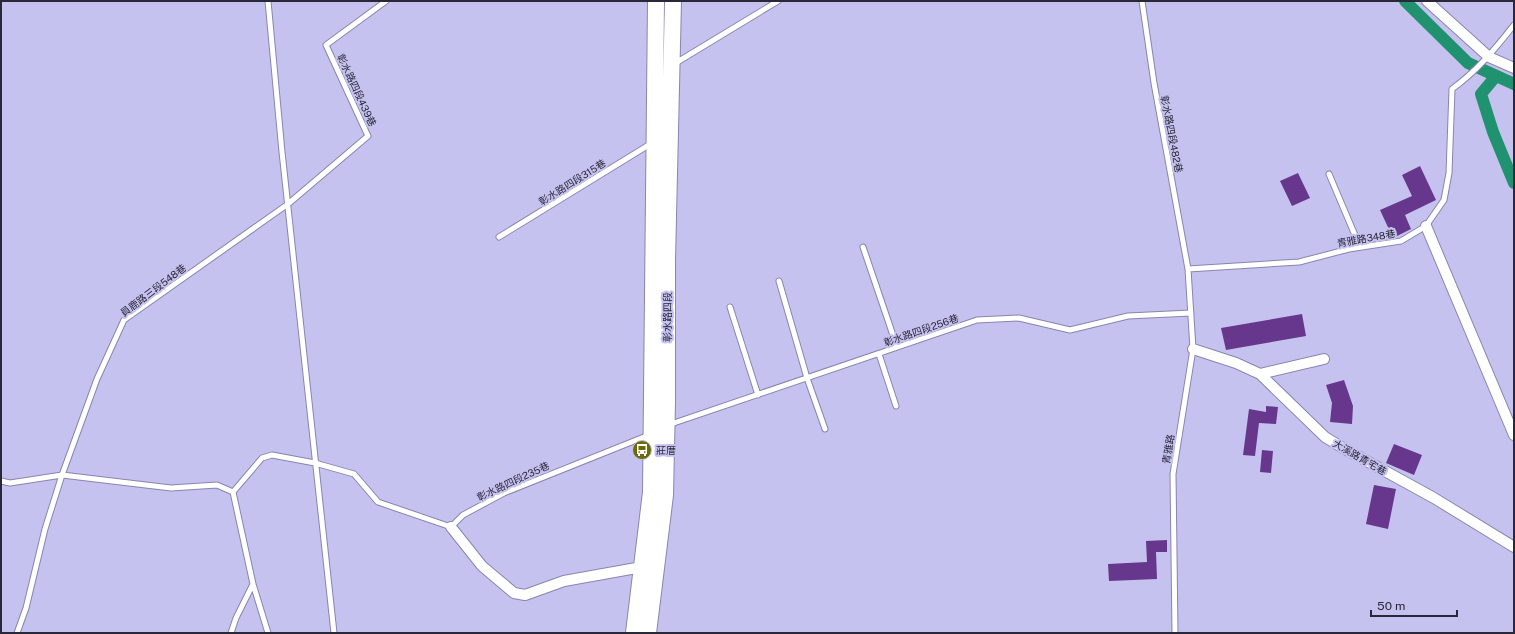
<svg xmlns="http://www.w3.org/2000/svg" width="1515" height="634" viewBox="0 0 1515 634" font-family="'Public Sans','Noto Sans TC',sans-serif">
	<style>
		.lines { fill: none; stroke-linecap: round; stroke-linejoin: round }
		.canal { stroke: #21926f; stroke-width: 12 }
		.building { fill: #67378d }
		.service-casing { stroke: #8885af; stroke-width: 7 }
		.minor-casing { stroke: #8885af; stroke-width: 12 }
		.primary-casing { stroke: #8885af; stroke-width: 18 }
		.service { stroke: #fff; stroke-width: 5 }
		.minor { stroke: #fff; stroke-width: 10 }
		.primary { stroke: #fff; stroke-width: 16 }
		.labels { text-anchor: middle; stroke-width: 4; stroke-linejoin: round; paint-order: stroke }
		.street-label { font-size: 10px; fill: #292839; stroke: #c5c2ef }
		.poi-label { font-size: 10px; fill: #292839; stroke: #c5c2ef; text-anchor: start }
	</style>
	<rect width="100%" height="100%" fill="#c5c2ef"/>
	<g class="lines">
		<path class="canal" d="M1405 1 1468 63 1514 84
			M1496 76 1481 94 1493 132 1514 183"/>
	</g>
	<path class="building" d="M1420 166 1436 200 1405 215 1411 229 1393 238 1380 210 1412 196 1402 175Z
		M1298 173 1310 198 1292 206 1280 181Z
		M1302 314 1306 336 1226 350 1221 328Z
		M1344 380 1353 406 1352 424 1330 422 1332 403 1326 385Z
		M1266 406 1278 407 1276 424 1259 423 1255 456 1243 455 1249 409 1266 412Z
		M1394 444 1422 455 1414 475 1386 463Z
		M1262 450 1273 451 1271 473 1260 472Z
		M1374 485 1396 489 1388 529 1366 524Z
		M1167 540V552H1156L1157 579 1109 581 1108 564 1147 562 1146 541Z"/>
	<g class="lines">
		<g class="service-casing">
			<path id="service" d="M268 1 282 152 334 633
				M1142 1 1154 83 1188 269 1193 349 1173 474 1175 633
				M674 64 778 1
				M1329 174 1360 247
				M499 237 652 143
				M863 247 897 347
				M1188 269 1299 262 1349 249 1401 241 1426 226 1444 200 1449 173 1452 89C1477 71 1495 49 1514 25
				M779 281 807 378 825 429
				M730 307 758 395
				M879 354 896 406
				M668 425 977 320 1019 318 1070 330 1128 316 1191 313
				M1 481 10 483 62 475 171 488 217 485 233 492 253 584 268 633
				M233 492 262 458 272 455 315 463 354 474 378 502 451 527 463 515 504 493 649 435
				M17 633 26 608 45 529 62 475 97 379 124 320 288 204 368 136 326 45 386 1
				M231 633 236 618 253 584"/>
		</g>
		<g class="minor-casing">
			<path id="minor" d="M1427 1 1489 57 1514 68
				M1426 226 1514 435
				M1193 349 1236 363 1260 374 1325 437 1343 448 1434 498 1514 547
				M1260 374 1324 359
				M451 527 482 566 514 593 525 595 564 581 642 567"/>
		</g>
		<g class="primary-casing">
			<path id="primary" d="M634 633 651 492 656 1
				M648 633 665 495 667 402V260L673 1"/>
		</g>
		<use href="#service" class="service"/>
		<use href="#minor" class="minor"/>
		<use href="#primary" class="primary"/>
	</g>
	<defs>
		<g id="bus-disc" transform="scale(1)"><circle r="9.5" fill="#6d6a04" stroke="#c5c2ef"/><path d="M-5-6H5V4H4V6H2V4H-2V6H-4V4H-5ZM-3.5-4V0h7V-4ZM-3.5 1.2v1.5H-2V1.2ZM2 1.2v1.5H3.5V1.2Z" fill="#fff"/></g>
	</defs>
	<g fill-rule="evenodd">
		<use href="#bus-disc" x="642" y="450"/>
	</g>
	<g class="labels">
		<g class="street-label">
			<text transform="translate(357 90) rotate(65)" y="4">彰水路四段439巷</text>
			<text transform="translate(1172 134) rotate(79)" y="4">彰水路四段482巷</text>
			<text transform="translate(572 182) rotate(-32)" y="4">彰水路四段315巷</text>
			<text transform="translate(1366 238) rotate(-10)" y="4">青雅路348巷</text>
			<text transform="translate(153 290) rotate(-37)" y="4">員鹿路三段548巷</text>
			<text transform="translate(667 317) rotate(-90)" y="4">彰水路四段</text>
			<text transform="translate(921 330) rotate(-19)" y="4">彰水路四段256巷</text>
			<text transform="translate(1168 449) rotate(-81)" y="4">青雅路</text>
			<text transform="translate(1360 457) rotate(30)" y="4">大溪路青宅巷</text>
			<text transform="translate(513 481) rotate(-25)" y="4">彰水路四段235巷</text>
		</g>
		<g class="poi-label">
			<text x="656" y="454">莊厝</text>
		</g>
	</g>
	<rect width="1515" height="634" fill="none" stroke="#292839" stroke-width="4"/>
	<path d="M1371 610v6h86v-6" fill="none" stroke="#292839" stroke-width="2"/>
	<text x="1377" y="610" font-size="12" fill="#292839" stroke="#c5c2ef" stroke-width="3" paint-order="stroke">50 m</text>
</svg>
